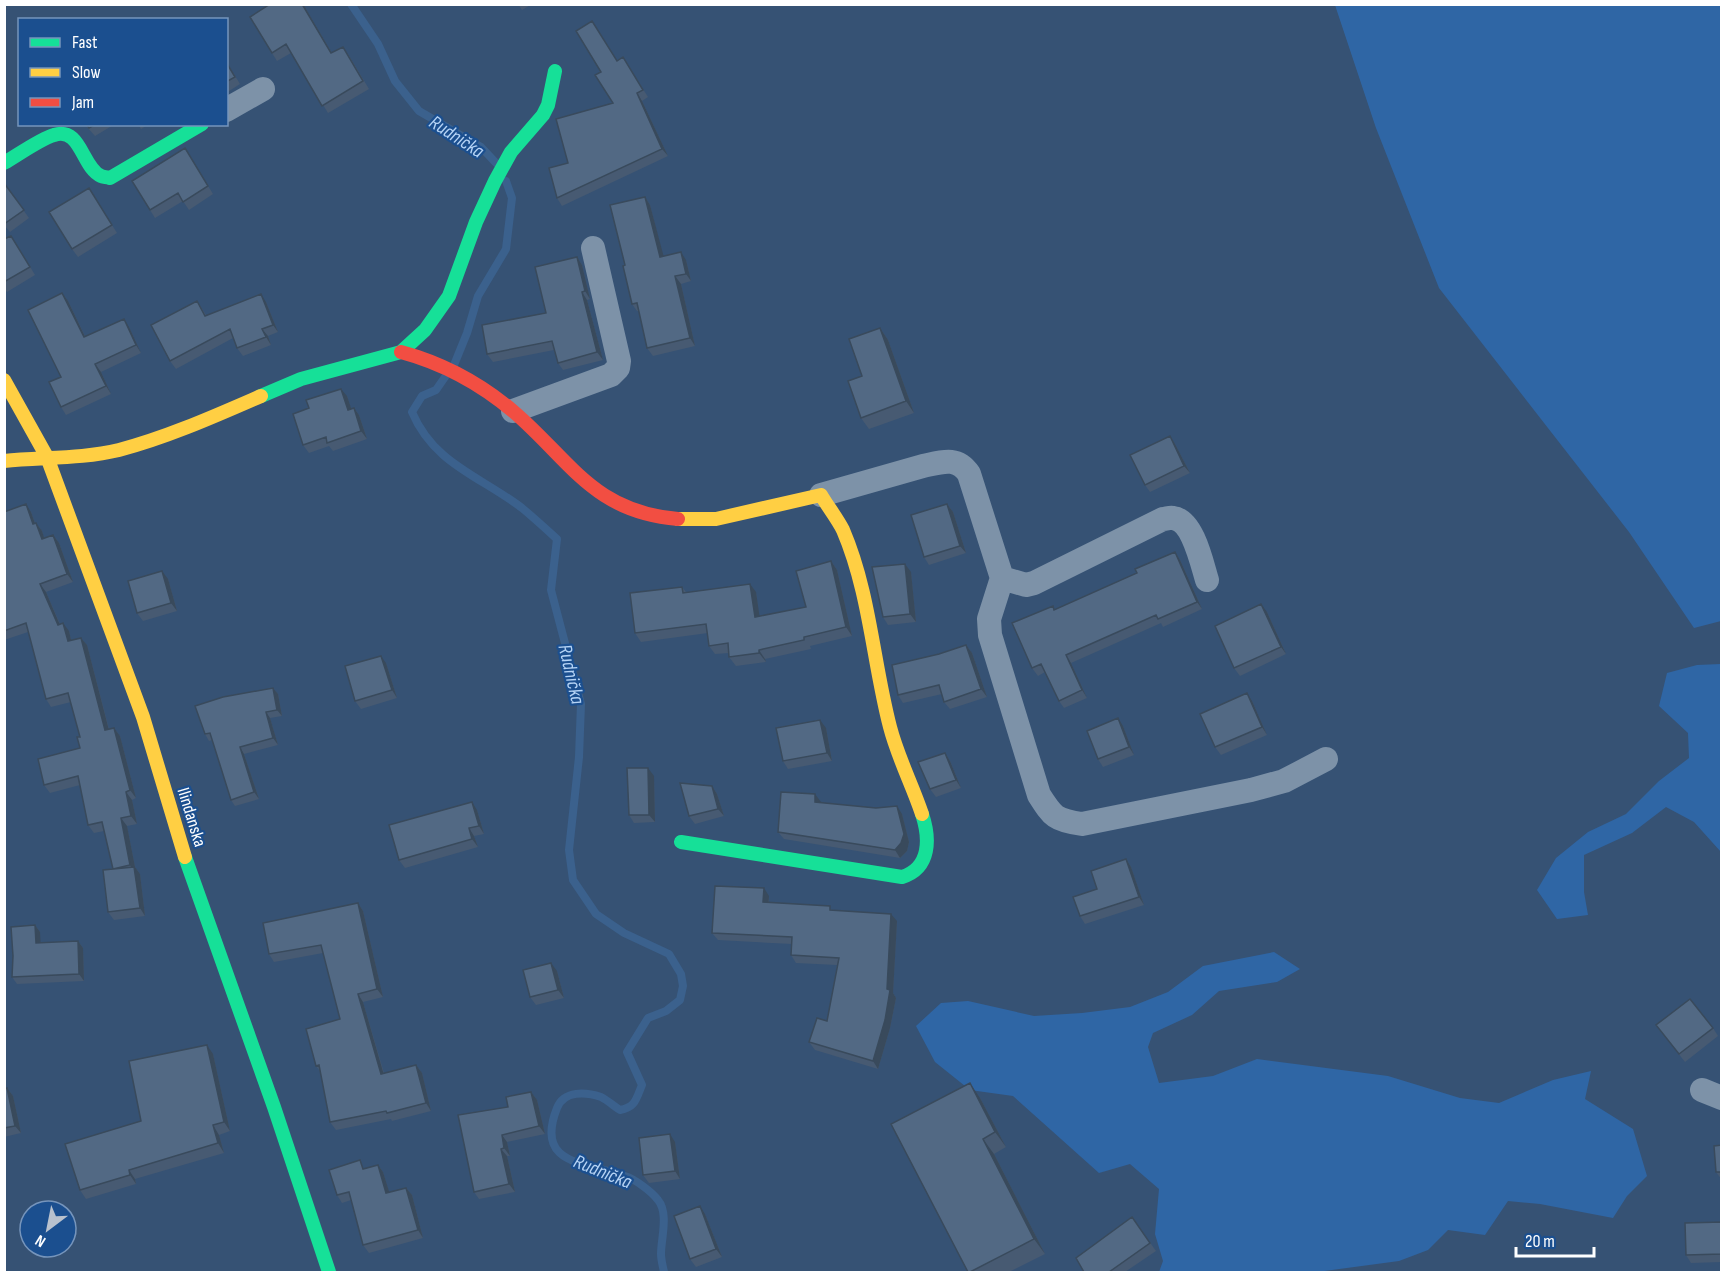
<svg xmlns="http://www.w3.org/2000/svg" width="1726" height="1277" viewBox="0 0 1726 1277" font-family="'Sofia Sans Condensed',sans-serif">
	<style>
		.green { fill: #2f66a5 }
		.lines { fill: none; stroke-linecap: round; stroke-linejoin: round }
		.stream { stroke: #3b618d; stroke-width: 8 }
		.street { stroke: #7d92a8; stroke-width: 24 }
		.fast { stroke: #16e098; stroke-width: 14 }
		.slow { stroke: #ffcf43; stroke-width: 14 }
		.jam { stroke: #f24e42; stroke-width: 14 }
		.wall { fill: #475a72 }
		.shaded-wall { fill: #394a5c }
		.building { fill: #526984; stroke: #394a5c; stroke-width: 1.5 }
		.labels { text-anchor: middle; stroke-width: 4.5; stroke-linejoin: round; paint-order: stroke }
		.street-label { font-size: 18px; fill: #fff; stroke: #1b4f8f }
		.water-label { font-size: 20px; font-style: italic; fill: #b5d3f5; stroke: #1b4f8f }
	</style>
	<rect width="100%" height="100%" fill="#365274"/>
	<path class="green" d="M1335 5H1721V621L1694 628 1629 532 1439 288 1376 128Z
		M1721 664V852L1694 822 1666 807 1632 833 1584 855V892L1588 915 1557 919 1537 890 1556 858 1588 832 1626 814 1659 781 1689 758 1688 733 1659 706 1667 673 1697 665Z
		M1274 952 1300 969 1277 982 1219 991 1192 1015 1153 1033 1148 1047 1159 1083 1213 1076 1257 1059 1388 1076 1460 1098 1499 1103 1553 1080 1591 1071 1585 1099 1633 1129 1647 1176 1627 1196 1613 1218 1540 1204 1508 1201 1485 1235 1448 1230 1428 1250 1399 1261 1317 1272H1159L1163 1261 1155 1234 1159 1189 1130 1164 1099 1173 1013 1096 970 1090 935 1062 916 1026 941 1003 968 1001 1034 1016 1082 1013 1130 1007 1168 992 1203 966Z"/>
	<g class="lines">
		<path class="stream" d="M351 4 378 44 395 81 419 111 481 147 496 163
			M454 365 467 333 478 296 506 249 512 198 506 181
			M445 377 436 390 422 396 412 412C434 464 480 476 522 508 534 518 546 529 557 539L551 590 581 704 579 757 569 850 573 880 596 914 624 933 669 954 681 974 683 986 680 1000 666 1011 648 1018 627 1052 642 1085C636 1099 636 1107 620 1110 614 1106 607 1100 601 1097 586 1092 564 1090 557 1108 534 1166 586 1162 625 1176 635 1179 652 1192 658 1200 669 1213 661 1239 661 1254 661 1260 663 1267 664 1272"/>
		<path class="street" d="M226 110 263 89
			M513 411 611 375 618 368 619 361 593 248
			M821 495 923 466C942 462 957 456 969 474L1002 578 1026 585 1034 583 1163 519C1167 519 1170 517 1173 518 1193 520 1202 564 1207 580
			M1002 578 989 619 990 635 1039 795C1053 817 1055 820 1082 824L1251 790 1284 781 1326 759
			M1702 1090 1722 1098"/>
		<path class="fast" d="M4 163C18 155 40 139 54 135 81 126 82 168 101 176 103 177 107 177 110 178L202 124
			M261 396 301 379 401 352 425 330 449 296 476 222 495 181 511 152 543 115 548 105 555 71
			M681 842 902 877C931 868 930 838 922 814
			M185 857 274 1107 329 1272"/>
		<path class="slow" d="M4 380 47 457 143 717 185 857
			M4 461C42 457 82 459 119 450 168 437 215 416 261 396
			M678 519H716L821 495C828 507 837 518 843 530 870 593 873 662 890 727 898 758 912 784 922 814"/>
		<path class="jam" d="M401 352C442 363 481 384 514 412 571 461 593 512 678 519"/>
	</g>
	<path class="wall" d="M303 4 332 53 348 54 369 89 328 113 291 53 277 61 272 53Z
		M518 4H532L522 10Z
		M592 21 617 61 628 65 648 97 642 101 668 156 562 206 557 198 568 163 613 103 601 72Z
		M226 61 240 84 226 93Z
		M84 124H115L95 136 87 127Z
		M138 124H149L141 129Z
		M185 148 213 194 189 210 183 201 155 218 150 210Z
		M4 183 29 218 10 232 4 225Z
		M94 196 117 233 78 257 72 249Z
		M645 197 650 205 663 256 686 260 691 281 681 284 695 346 653 356 647 348 639 311H637L632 304 625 265Z
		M4 239 16 243 35 275 7 292 4 288Z
		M577 257 582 265 590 299 587 300 603 360 563 370 558 363 554 350 493 362 487 354 546 313Z
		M62 293 68 301 85 336 129 327 141 353 101 372 111 394 66 415 61 407Z
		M197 301 206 315 266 302 278 332 268 336 271 345 243 356 237 348 233 338 176 369 170 361Z
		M880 328 888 340 914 413 869 429 861 418 862 376Z
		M347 396 351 409 354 408 359 415 367 439 333 451 329 446 309 453 303 445 309 408Z
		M1170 436 1175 444 1190 473 1150 492 1145 485Z
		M947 504 953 512 966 553 929 565 924 557Z
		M4 512H31L35 523H36L42 531 44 538 53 535 59 543 73 582 46 592 60 624 69 631 71 640 81 638 87 645 109 729 114 728 120 736 136 798 132 800 137 824 127 826 135 867 140 874 145 916 114 920 108 912 113 869 104 831 94 833 88 825 80 785 50 793 44 785 80 748V737L71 702 51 707 46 699 28 632 4 640Z
		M1175 552 1180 560 1202 609 1163 627 1161 623 1071 663 1087 698 1064 708 1059 701 1045 672 1038 676 1032 668 1055 609 1137 573Z
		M831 561 837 570 852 636 810 646 811 649 765 659 766 662 736 666 729 657V653L715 654 709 646 708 633 641 642 635 633 682 587 686 592H756L759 616 806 607Z
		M911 572 916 622 888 625 883 617Z
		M168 579 177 611 143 621 137 613Z
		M1267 612 1286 654 1240 676 1234 668Z
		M966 645 972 653 987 697 950 709 944 702 942 694 903 703 898 695 939 654Z
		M386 663 397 698 361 709 355 701Z
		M273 688 278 694 282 716 270 718 278 745 244 754 259 799 235 806 231 800 212 740 209 741 205 734Z
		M1252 701 1267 735 1221 755 1215 747Z
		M1123 726 1134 755 1103 767 1098 759Z
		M826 728 832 761 788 769 783 761Z
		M945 753 950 761 961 788 936 797 930 789Z
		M654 776 655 822 634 823 629 815Z
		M712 786 717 794 724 816 695 824 689 816Z
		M477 810 484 834 474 836 478 847 405 868 399 860Z
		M902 814 909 842 907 851 900 858 784 839 778 832Z
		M1126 859 1131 867 1144 905 1085 924 1080 916 1097 889Z
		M769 896V902L833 910 897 921 893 993 896 998 890 1028 878 1069 815 1050 809 1042 827 1021 837 965 796 963 791 955 792 944 718 940 712 933Z
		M358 903 363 911 383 997 363 1002 384 1073 416 1065 422 1073 431 1111 392 1121 391 1119 336 1130 330 1122 320 1071 316 1066 340 1019 323 953 274 962 269 954Z
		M35 925 40 932V943L78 941 83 948 84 981 17 984 12 977Z
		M557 971 564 998 536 1005 530 997Z
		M1656 1025 1713 1028 1718 1036 1685 1062Z
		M213 1054 230 1131 219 1135 224 1153 135 1179 136 1184 86 1199 80 1190 141 1121Z
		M7 1088 13 1096 21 1133 4 1137V1089Z
		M531 1092 537 1100 545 1134 507 1142 510 1156H507L515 1192 479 1199 474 1192 508 1107Z
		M980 1098 1006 1147 994 1154 1045 1254 1009 1272H968Z
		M675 1142 680 1179 649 1183 643 1175Z
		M1722 1145V1180L1716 1172Z
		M378 1165 383 1172 389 1192 406 1188 412 1195 423 1238 369 1253 363 1245 351 1200 342 1203 337 1195 365 1168Z
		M705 1214 722 1257 696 1267 690 1259Z
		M1132 1217 1156 1251 1125 1272H1084Z
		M1722 1222V1262L1691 1263 1686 1255Z"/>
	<path class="shaded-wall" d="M302 4H303L336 61 331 53Z
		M637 93 642 101 668 156 662 149Z
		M645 197 650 205 666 265 660 257Z
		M681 252 686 260 691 281 686 274Z
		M577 257 582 265 590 299 585 291Z
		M675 276 681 284 695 346 690 338Z
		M582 292 587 300 603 360 597 352Z
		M62 293 68 301 89 345 84 337Z
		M261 294 266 302 278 332 273 325Z
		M124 319 129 327 141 353 136 345Z
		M880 328 888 340 914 413 906 401Z
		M262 329 268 336 271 345 266 337Z
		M95 364 101 372 111 394 106 386Z
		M341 389 347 396 354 417 348 410Z
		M354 408 359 415 367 439 361 431Z
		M1170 436 1175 444 1190 473 1184 466Z
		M26 504 31 512 38 532 33 524Z
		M947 504 953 512 966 553 960 546Z
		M36 523 42 531 47 547 42 539Z
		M53 535 59 543 73 582 67 574Z
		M1175 552 1180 560 1202 609 1197 602Z
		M831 561 837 570 852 636 846 627Z
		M905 564 911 572 916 622 910 614Z
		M162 571 168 579 177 611 171 603Z
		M40 584 46 592 63 632 58 625Z
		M750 584 756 592 761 626 755 617Z
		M1261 604 1267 612 1286 654 1281 647Z
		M63 623 69 631 73 649 68 641Z
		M81 638 87 645 111 738 105 730Z
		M966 645 972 653 987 697 981 689Z
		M759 650 765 659 766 662 759 653Z
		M1066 655 1071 663 1087 698 1082 690Z
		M381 656 386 663 397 698 392 690Z
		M273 688 278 694 282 716 277 710Z
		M1247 693 1252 701 1267 735 1262 727Z
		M266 712 270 718 278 745 273 738Z
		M1118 718 1123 726 1134 755 1129 747Z
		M820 720 826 728 832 761 827 753Z
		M114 728 120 736 136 798 130 790Z
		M240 747 244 754 259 799 254 792Z
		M945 753 950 761 961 788 956 780Z
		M648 768 654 776 655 822 649 815Z
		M712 786 717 794 724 816 718 809Z
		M126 792 132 800 137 824 131 816Z
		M815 794 821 802H815Z
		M472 802 477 810 484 834 479 826Z
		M897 806 902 814 909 842 907 851 900 858 895 850Z
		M121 818 127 826 135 867 140 874 145 916 140 908 135 873 130 865Z
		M469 828 474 836 478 847 472 839Z
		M1126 859 1131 867 1144 905 1139 897Z
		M764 888 769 896 768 910 763 902Z
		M358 903 363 911 383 997 377 989Z
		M891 914 897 921 893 993 896 998 890 1028 878 1069 873 1061 887 989Z
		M35 925 40 932 41 950 36 943Z
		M78 941 83 948 84 981 79 974Z
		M551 963 557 971 564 998 558 990Z
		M358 994 363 1002 386 1082 381 1074Z
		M207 1045 213 1054 230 1131 224 1122Z
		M416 1065 422 1073 431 1111 426 1103Z
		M970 1083 980 1098 1006 1147 995 1132Z
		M7 1088 13 1096 21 1133 15 1126Z
		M531 1092 537 1100 545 1134 539 1126Z
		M213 1125 219 1135 224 1153 218 1143Z
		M670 1134 675 1142 680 1179 675 1171Z
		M502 1135 507 1142 510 1156 504 1148Z
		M983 1139 994 1154 1045 1254 1034 1239Z
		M501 1149 507 1156 515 1192 509 1184Z
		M378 1165 383 1172 392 1201 386 1193Z
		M129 1170 135 1179 136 1184 130 1175Z
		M406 1188 412 1195 423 1238 418 1230Z
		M700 1206 705 1214 722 1257 716 1249Z"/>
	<path class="building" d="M270 4H302L331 53 343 47 363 81 322 106 286 44 272 53 250 17Z
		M592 21 617 61 623 57 643 90 637 93 662 149 557 198 549 168 568 163 556 119 613 103 595 75 601 72 576 31Z
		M226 62 235 77 226 82Z
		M86 124H96L89 128Z
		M185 148 208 186 183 202 178 193 150 210 132 181Z
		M4 183 24 210 4 224Z
		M89 188 112 225 72 249 49 212Z
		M645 197 660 257 681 252 686 274 675 276 690 338 647 348 637 303 632 304 623 266 625 265 610 205Z
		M11 236 30 267 4 282V239Z
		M577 257 585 291 582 292 597 352 558 363 552 341 487 354 482 325 546 313 535 267Z
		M62 293 84 337 124 319 136 345 95 364 106 386 61 407 49 382 61 377 28 310Z
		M261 294 273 325 262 329 266 337 237 348 230 329 170 361 151 325 197 301 205 316Z
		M880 328 906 401 861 418 848 381 862 376 849 339Z
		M341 389 348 410 354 408 361 431 327 443 326 437 303 445 293 414 309 408 306 400Z
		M1170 436 1184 466 1145 485 1130 455Z
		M26 504 33 524 36 523 42 539 53 535 67 574 40 584 58 625 63 623 68 641 81 638 105 730 114 728 130 790 126 792 131 816 121 818 130 865 113 869 102 822 88 825 78 776 44 785 38 759 80 748 77 737H80L68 693 46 699 26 623 4 631V512Z
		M947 504 960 546 924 557 911 515Z
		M1175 552 1197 602 1158 619 1156 615 1066 655 1082 690 1059 701 1041 664 1032 668 1012 623 1053 606 1054 610 1137 573 1135 569Z
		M831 561 846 627 804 637V640L759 650V653L729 657 728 643 709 646 706 624 635 633 630 593 682 587 683 593 750 584 755 617 806 607 796 571Z
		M905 564 910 614 883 617 872 567Z
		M162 571 171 603 137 613 128 581Z
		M1261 604 1281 647 1234 668 1215 626Z
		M966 645 981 689 944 702 939 685 898 695 892 665 939 654Z
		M381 656 392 690 355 701 345 666Z
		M273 688 277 710 266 712 273 738 240 747 254 792 231 800 210 733 205 734 195 706 223 697Z
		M1247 693 1262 727 1215 747 1200 714Z
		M1118 718 1129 747 1098 759 1087 731Z
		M820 720 827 753 783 761 776 728Z
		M945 753 956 780 930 789 918 762Z
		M627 768H648L649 815H629Z
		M680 783 712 786 718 809 689 816Z
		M781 792 815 794V802L876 808 897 806 904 834 901 843 895 850 778 832Z
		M472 802 479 826 469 828 472 839 399 860 389 825Z
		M1126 859 1139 897 1080 916 1073 897 1097 889 1091 871Z
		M134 867 140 908 108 912 103 870Z
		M715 886 764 888 763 902 830 906V910L891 914 887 989 890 990 885 1020 873 1061 809 1042 817 1018 827 1021 839 958 791 955 792 937 712 933Z
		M358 903 377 989 358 994 381 1074 416 1065 426 1103 387 1113 386 1111 330 1122 319 1065 316 1066 306 1029 340 1019 321 945 269 954 263 923Z
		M35 925 36 943 78 941 79 974 12 977 13 956 11 927Z
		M551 963 558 990 530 997 523 970Z
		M1690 999 1713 1028 1679 1054 1656 1025Z
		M207 1045 224 1122 213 1125 218 1143 129 1170 130 1175 80 1190 65 1144 141 1121 129 1061Z
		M970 1083 995 1132 983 1139 1034 1239 970 1272H968L891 1124Z
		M7 1088 15 1126 4 1128V1089Z
		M531 1092 539 1126 502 1135 504 1148 501 1149 509 1184 474 1192 458 1115 508 1107 506 1097Z
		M670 1134 675 1171 643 1175 639 1138Z
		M1722 1145V1172H1716L1714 1146Z
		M360 1160 363 1169 378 1165 386 1193 406 1188 418 1230 363 1245 349 1192 337 1195 329 1170Z
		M700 1206 716 1249 690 1259 674 1216Z
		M1132 1217 1150 1243 1109 1272H1084L1076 1258Z
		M1722 1222V1254L1686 1255 1685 1223Z"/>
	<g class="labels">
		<g class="street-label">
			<text transform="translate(192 817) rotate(73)" y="6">Ilindanska</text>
		</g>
		<g class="water-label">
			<text transform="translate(457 136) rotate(33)" y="7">Rudnička</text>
			<text transform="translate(572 674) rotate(77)" y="7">Rudnička</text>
			<text transform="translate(603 1171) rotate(22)" y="7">Rudnička</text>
		</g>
	</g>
	<rect width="1726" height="1277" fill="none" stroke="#ffffff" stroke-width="12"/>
	<rect x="18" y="18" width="210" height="108" fill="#1b4f8f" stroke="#7695bc" stroke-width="1.5"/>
	<rect x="30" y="38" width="30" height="9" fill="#16e098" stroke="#7695bc" stroke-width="1.5"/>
	<text x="72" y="48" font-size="18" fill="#ffffff">Fast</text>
	<rect x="30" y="68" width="30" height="9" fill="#ffcf43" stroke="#7695bc" stroke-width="1.5"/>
	<text x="72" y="78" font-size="18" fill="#ffffff">Slow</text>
	<rect x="30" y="98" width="30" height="9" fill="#f24e42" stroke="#7695bc" stroke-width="1.5"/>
	<text x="72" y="108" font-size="18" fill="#ffffff">Jam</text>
	<g transform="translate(48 1229) rotate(212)"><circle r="28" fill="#1b4f8f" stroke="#7695bc" stroke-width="1.5"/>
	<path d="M0-4.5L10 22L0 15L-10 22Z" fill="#b9c2ce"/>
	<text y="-9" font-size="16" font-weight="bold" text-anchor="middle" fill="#ffffff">N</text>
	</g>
	<path d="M1516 1247v9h78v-9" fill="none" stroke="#ffffff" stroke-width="3"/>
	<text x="1525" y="1247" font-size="18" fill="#ffffff" stroke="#1b4f8f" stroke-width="4.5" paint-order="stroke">20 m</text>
</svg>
